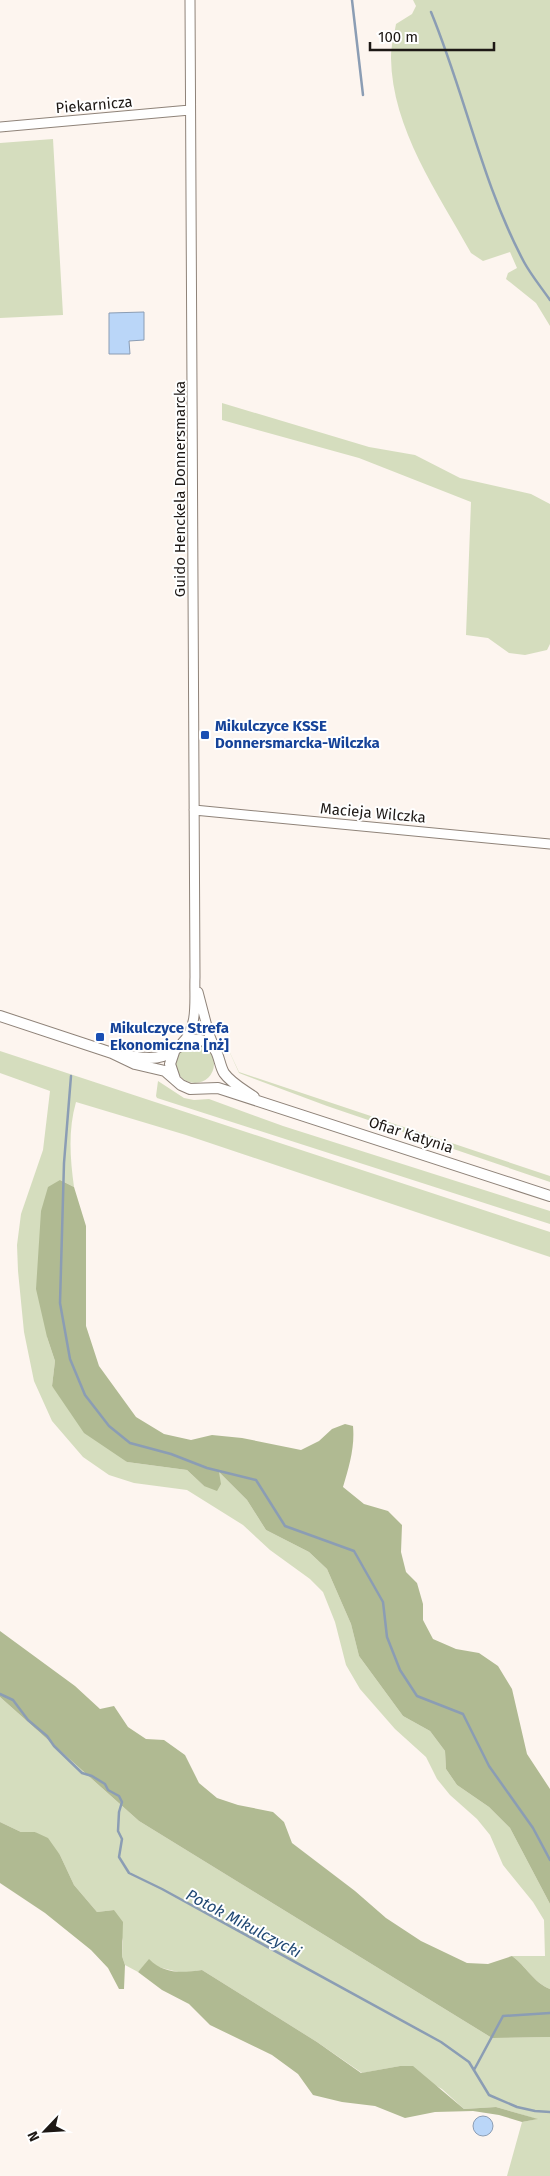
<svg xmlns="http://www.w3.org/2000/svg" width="550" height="2176" viewBox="0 0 550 2176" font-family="'Fira Sans',sans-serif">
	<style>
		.green { fill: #d5ddbe }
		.forest { fill: #b0ba92 }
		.water { fill: #bad6f8; stroke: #8b9db4 }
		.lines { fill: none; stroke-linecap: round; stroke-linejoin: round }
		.stream { stroke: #8b9db4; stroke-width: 2.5 }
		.minor-casing { stroke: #8f8379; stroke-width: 11 }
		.tertiary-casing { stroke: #8f8379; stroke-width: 12 }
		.minor { stroke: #fff; stroke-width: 9 }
		.tertiary { stroke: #fff; stroke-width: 10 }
		.transit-dot { fill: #1a4fb4; stroke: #fff; stroke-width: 2 }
		.labels { text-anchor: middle; stroke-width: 4; stroke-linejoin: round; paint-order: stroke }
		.street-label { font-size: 15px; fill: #1d1815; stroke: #fff }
		.transit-label { font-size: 15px; font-weight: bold; fill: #164399; stroke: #fff; text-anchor: start }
		.water-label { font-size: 16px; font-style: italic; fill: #214974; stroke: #fff }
	</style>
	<rect width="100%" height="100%" fill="#fdf5ef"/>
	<path class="green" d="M413 0H550V326L536 303 506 279 508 273 517 268 510 252 483 261 471 253C438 193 392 129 391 58 391 46 394 35 396 24L412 14 416 6Z
		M53 139 63 315 0 318V143Z
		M222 403 369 447 415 455 460 478 531 494 550 504V644L547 650 525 655 509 653 488 638 466 635 471 502 359 458 222 420Z
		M225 1042 239 1072 550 1176V1182L327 1106 239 1073Z
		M176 1064a19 19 0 1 1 38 0a19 19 0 1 1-38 0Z
		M0 1051 550 1232V1257L186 1135 76 1102C68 1130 70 1158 74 1187L60 1180 47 1337 55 1361 52 1386 127 1462 187 1470 204 1486 218 1471 247 1500 266 1530 309 1552 327 1569 351 1624 359 1656 403 1716 430 1731 445 1751 446 1769 457 1785 489 1807 510 1828 550 1904V1989C534 1983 526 1966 512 1956H545L544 1920 533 1902 503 1865 490 1835 477 1819 450 1795 437 1779 426 1757 395 1729 360 1689 346 1665 335 1622 323 1592 310 1579 270 1550 243 1525 187 1490 134 1483 109 1475 83 1457 52 1421 34 1381 24 1332 18 1271 17 1245 21 1214 43 1150 50 1091 0 1073Z
		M158 1081 184 1098 194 1100 209 1099 283 1126 550 1211V1224L157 1098 156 1096Z
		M0 1697 139 1821 492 2038 550 2037V2176H507L522 2122 537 2119 496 2107 464 2109 442 2089 400 2066 362 2073 317 2042 202 1970 182 1973 158 1967H143L138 1972 125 1965 122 1956 123 1941 114 1910 97 1912 74 1885 60 1855 35 1832H21L0 1822Z"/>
	<path class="forest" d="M60 1180 74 1187 86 1226V1326L99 1366 136 1417 164 1434 191 1440 212 1435 242 1438 301 1450 319 1441 332 1429 345 1424 353 1426C355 1447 349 1467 343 1487L364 1504 388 1511 402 1525 401 1552 406 1572 417 1583 423 1604V1620L433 1639 456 1649 479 1653 498 1666 512 1689 527 1754 550 1789V1904L510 1828 489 1807 457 1785 446 1769 445 1751 430 1731 403 1716 359 1656 351 1624 327 1569 309 1552 266 1530 247 1500 219 1472 221 1484 217 1491 204 1486 187 1470 127 1462 84 1433 52 1386 55 1361 47 1337 36 1289 41 1211 48 1187Z
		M0 1631 75 1686 100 1709 114 1706 128 1727 146 1739 164 1740 185 1755 199 1783 217 1798 238 1805 273 1812 284 1822 292 1843 355 1891 386 1918 421 1941 467 1963 488 1964 512 1956C526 1966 534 1983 550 1989V2037L492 2038 139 1821 0 1697Z
		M0 1822 21 1832H35L48 1838 60 1855 74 1885 97 1912 114 1910 123 1922 122 1956 125 1965 124 1989H119L108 1968 91 1950 45 1913 0 1883Z
		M149 1959C164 1974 181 1973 202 1970L317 2042 361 2073 400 2066H413L464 2109 496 2107 538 2119 522 2122 499 2115 473 2111 435 2112 405 2118 375 2106 342 2102 313 2095 298 2074 272 2055 210 2025 189 2004 162 1990 138 1972Z"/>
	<path class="water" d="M144 312V340L129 341 130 354H109V313Z
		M473 2126a10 10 0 1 1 20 0a10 10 0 1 1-20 0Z"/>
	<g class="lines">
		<path class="stream" d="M352 0 363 95
			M431 12C465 94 482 183 524 262 531 275 541 287 550 300
			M71 1076 64 1163 60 1303 70 1359 85 1395 109 1426 130 1443 171 1454 207 1468 256 1480 285 1526 354 1551 383 1602 387 1637 400 1670 417 1696 463 1714 489 1766 533 1828 550 1860
			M0 1694 13 1700 28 1720 47 1736 54 1746 82 1773 92 1776 105 1784 108 1790 119 1796 122 1802 119 1812 118 1831 122 1839 119 1857 129 1873 162 1889 441 2042 469 2062 489 2095 517 2107 535 2111 550 2112
			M474 2070 503 2016 550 2013"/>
		<g class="minor-casing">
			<path id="minor" d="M0 127 190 110
				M194 810 550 844
				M198 992 209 1034 215 1049
				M182 1043C199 1026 194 999 195 977L190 0"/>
		</g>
		<g class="tertiary-casing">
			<path id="tertiary" d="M0 1016 112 1053 135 1064 165 1071 181 1085 190 1089 218 1088 550 1196
				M125 1055C137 1057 151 1060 163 1056 180 1050 189 1032 208 1043 220 1050 218 1063 224 1073 231 1083 244 1090 254 1097
				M175 1079 170 1064 175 1049"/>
		</g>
		<use href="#minor" class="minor"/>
		<use href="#tertiary" class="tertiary"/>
	</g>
	<g class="transit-dot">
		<rect x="200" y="730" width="10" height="10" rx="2.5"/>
		<rect x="95" y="1032" width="10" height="10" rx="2.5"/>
	</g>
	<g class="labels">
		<g class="street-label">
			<text transform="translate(94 105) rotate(-5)" y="5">Piekarnicza</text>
			<text transform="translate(180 489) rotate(-90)" y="5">Guido Henckela Donnersmarcka</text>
			<text transform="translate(373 813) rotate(5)" y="5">Macieja Wilczka</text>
			<text transform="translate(411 1135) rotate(18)" y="5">Ofiar Katynia</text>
		</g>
		<g class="transit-label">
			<text x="215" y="731">Mikulczyce KSSE<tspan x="215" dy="17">Donnersmarcka-Wilczka</tspan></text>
			<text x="110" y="1033">Mikulczyce Strefa<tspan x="110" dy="17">Ekonomiczna [nż]</tspan></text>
		</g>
		<g class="water-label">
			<text transform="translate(244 1923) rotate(28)" y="6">Potok Mikulczycki</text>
		</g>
	</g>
	<g transform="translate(45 2131) rotate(245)" stroke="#ffffff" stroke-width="4" paint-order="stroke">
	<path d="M0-4L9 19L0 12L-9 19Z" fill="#1d1815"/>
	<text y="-8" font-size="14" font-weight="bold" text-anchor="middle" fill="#1d1815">N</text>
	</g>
	<path d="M370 42v8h124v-8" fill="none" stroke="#1d1815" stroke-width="2.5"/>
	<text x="378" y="42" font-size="15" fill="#1d1815" stroke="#ffffff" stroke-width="4" paint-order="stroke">100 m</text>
</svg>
